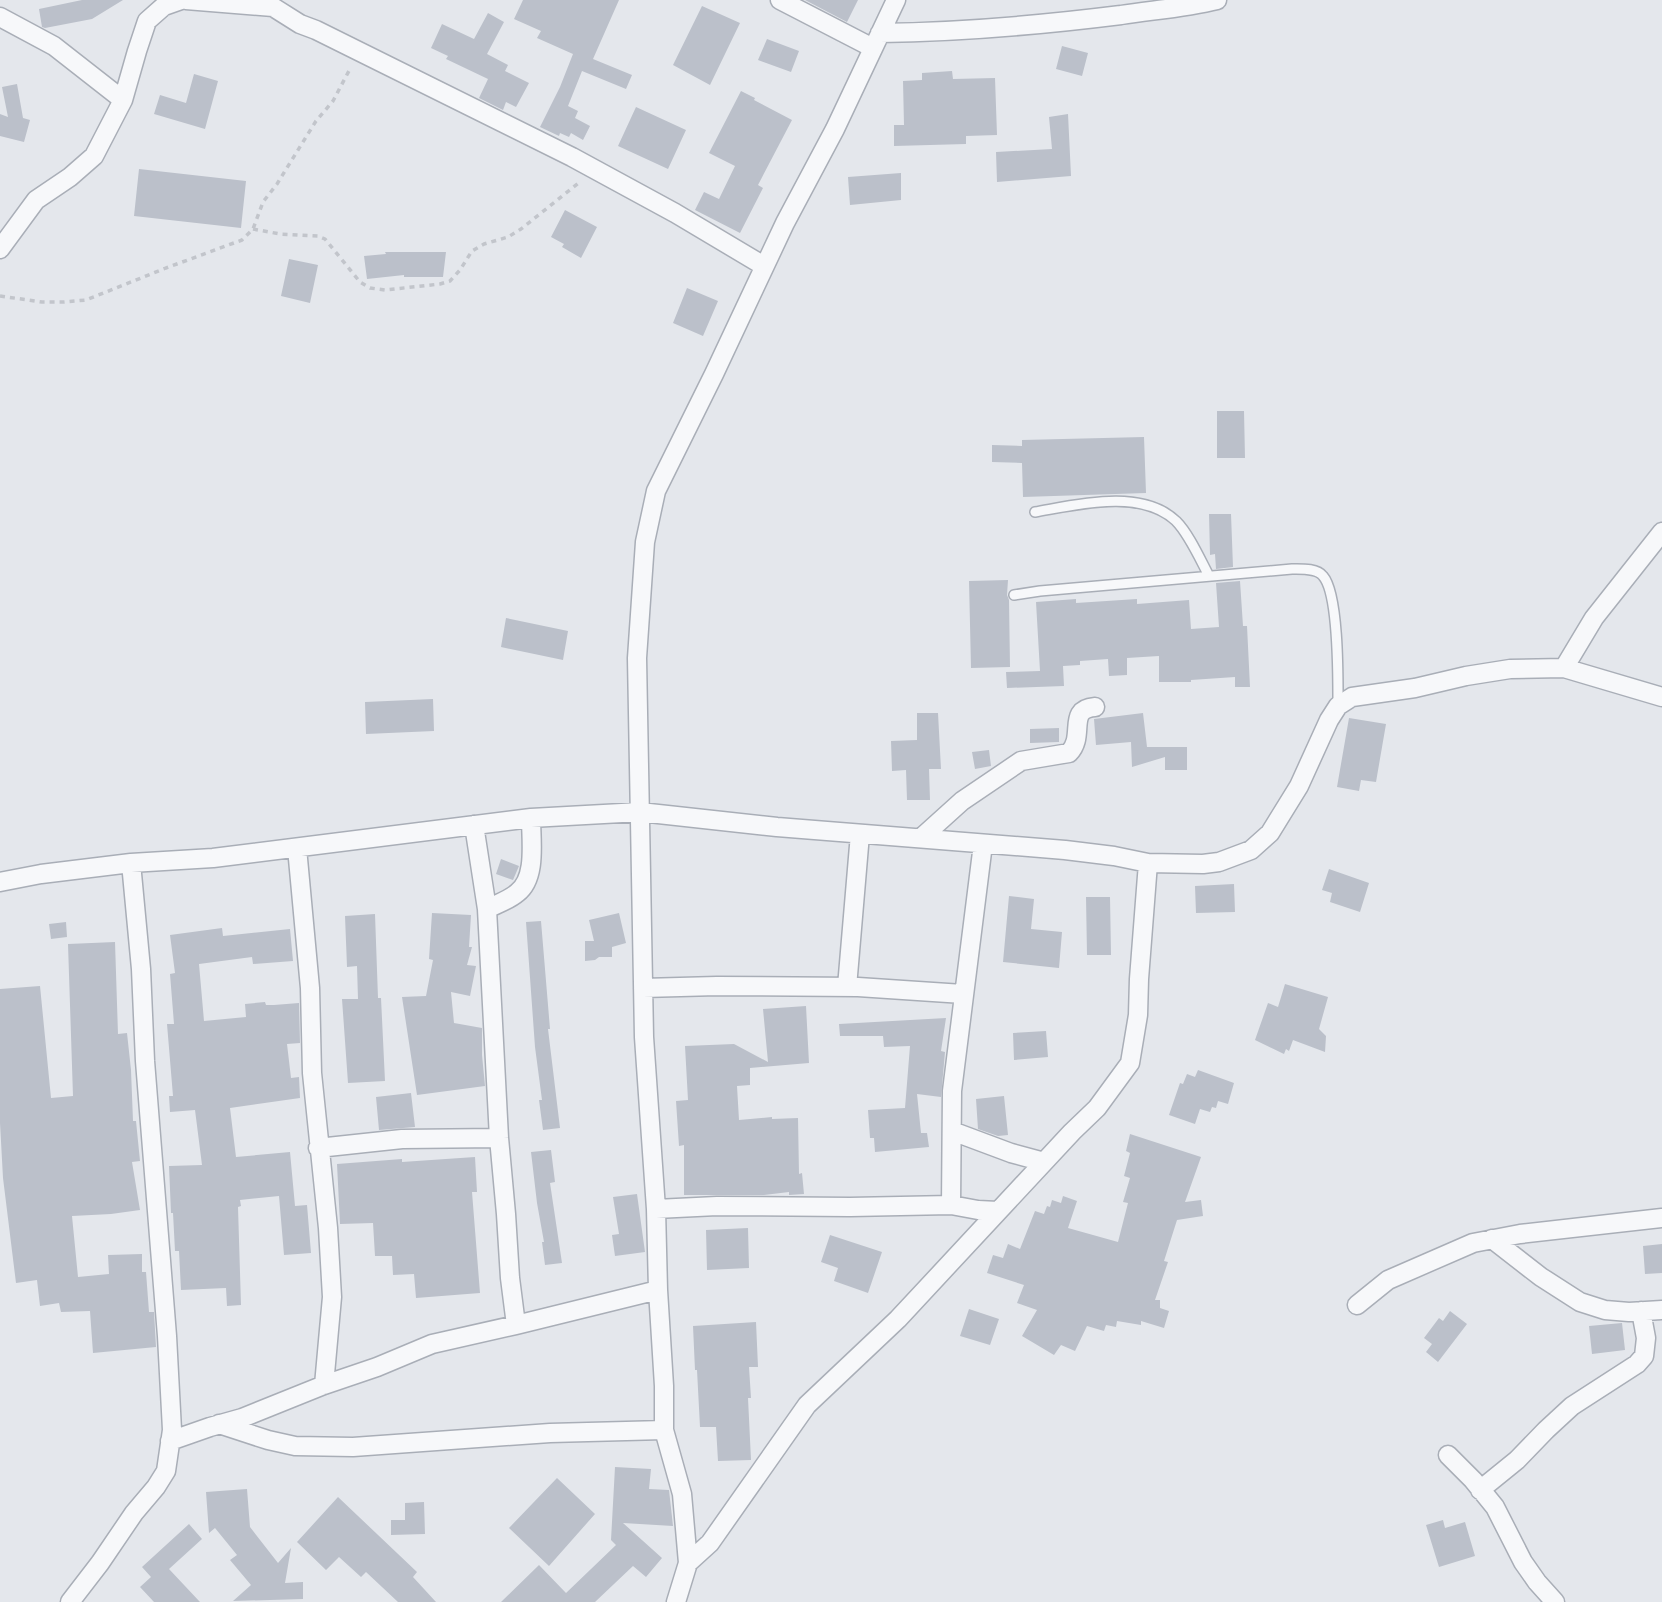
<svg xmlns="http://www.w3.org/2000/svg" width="1662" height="1602" viewBox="0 0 1662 1602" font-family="Arial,sans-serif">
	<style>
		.building { fill: #bbc0ca }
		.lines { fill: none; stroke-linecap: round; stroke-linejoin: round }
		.service-casing { stroke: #a9aeb7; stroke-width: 12 }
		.minor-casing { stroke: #a9aeb7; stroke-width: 21 }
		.path { stroke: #c2c5cb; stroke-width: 3.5; stroke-dasharray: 5 5; stroke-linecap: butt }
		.service { stroke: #f7f8fa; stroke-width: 9 }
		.minor { stroke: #f7f8fa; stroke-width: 18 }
	</style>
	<rect width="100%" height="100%" fill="#e4e7ec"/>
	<path class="building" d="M82 0H123L92 19 45 28 42 27 39 9Z
		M523 0H619L593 59 632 75 626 89 582 71 568 106 578 111 575 118 590 126 583 140 571 133 569 137 560 133 559 136 540 127 560 87 573 54 537 38 541 31 514 19Z
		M805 0H858L847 22Z
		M702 6 740 23 710 85 673 65Z
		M488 13 504 22 487 54 508 65 505 71 529 83 516 107 506 102 503 110 479 98 488 79 446 59 448 56 431 48 442 24 474 39Z
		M767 39 799 51 791 72 758 60Z
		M1062 46 1088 53 1082 76 1056 69Z
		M952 71 953 79 995 78 997 135 966 136V144L894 146V125H904L903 81 922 80V73Z
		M194 74 218 81 205 129 154 114 160 95 186 103Z
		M17 84 23 118 30 120 24 142 0 136V114L8 117 2 87Z
		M741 91 755 98 754 100 792 120 758 185 763 188 740 233 695 210 704 192 719 199 735 166 709 153Z
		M636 107 686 130 668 169 618 146Z
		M1068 114 1071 176 997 182 996 152 1052 149 1049 117Z
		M139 169 246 181 241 228 134 216Z
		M901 173V200L850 205 848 177Z
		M565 210 597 227 581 258 562 247 564 244 551 237Z
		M385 252H446L443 277H404V275L367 279 364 256 386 254Z
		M289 259 318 265 310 303 281 296Z
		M687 288 718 301 703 336 673 323Z
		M1217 411H1244L1245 458H1217Z
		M1144 437 1146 493 1023 497 1022 463 992 462V445L1022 446V440Z
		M1209 514H1231L1233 567 1216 569 1215 554 1210 555Z
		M1008 580 1007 595 1009 600 1010 667 971 668 969 581Z
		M1240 581 1243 626H1247L1250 687H1235V677L1191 680V682H1159V656L1127 658V675L1109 676 1108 659 1080 661V665L1063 666 1064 686 1007 688 1006 672 1040 671 1036 602 1076 599V603L1137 599V604L1189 600 1191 629 1219 627 1216 583Z
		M506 618 568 631 563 660 501 647Z
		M433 699 434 731 366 734 365 702Z
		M917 713H938L941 769H929L930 800H907L906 770 892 771 891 741 917 740Z
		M1143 713 1147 747H1187V770H1165V757L1132 767 1131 742 1096 745 1094 719Z
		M1349 718 1386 724 1376 782 1361 780 1359 791 1337 787Z
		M1059 728V742L1030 743V729Z
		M989 750 991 766 975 769 972 752Z
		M501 859 519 866 513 880 496 874Z
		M1329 869 1369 883 1360 912 1330 902 1332 893 1322 890Z
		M1234 884 1235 912 1196 913 1195 886Z
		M1009 896 1034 899 1031 929 1062 932 1059 968 1003 962Z
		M1086 897H1110L1111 955H1087Z
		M432 913 471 915 469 947H472L467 965 476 966 470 996 451 992 454 1023 482 1028V1055L485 1086 417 1095 402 997 426 996 433 960 429 959Z
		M619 913 626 943 612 947V957H599L595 960 585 961V941H594L589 920Z
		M375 914 378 998H381L385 1081 348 1083 342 999H358L357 966 347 967 345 916Z
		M541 921 550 1029H548L560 1128 543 1130 539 1100H542L535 1047 526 922Z
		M66 922 67 937 51 939 49 924Z
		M222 928 223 936 290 929 293 961 253 964 252 957 199 964 204 1021 246 1017 245 1004 265 1002 266 1005H274L299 1003 300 1043 287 1044 291 1078 299 1077 300 1098 230 1108 236 1157 290 1152 295 1206 307 1205 311 1253 284 1255 279 1196 240 1200 241 1206 238 1207 241 1305 227 1306 226 1288 181 1290 179 1251H175L173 1213H171L169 1166 202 1165 195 1110 170 1112 169 1096H173L167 1024H174L170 974 175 973 170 935Z
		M115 942 118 1034 127 1033 131 1070 133 1121H136L140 1161 132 1162 140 1210 111 1214 72 1216 78 1277 109 1274 108 1255 142 1254V1272H146L149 1312H154L156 1347 93 1353 90 1311 61 1312 59 1303 40 1306 37 1280 16 1283 3 1178 0 1123V989L40 986 51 1098 73 1096 68 944Z
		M1285 984 1328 997 1319 1029 1326 1036 1325 1052 1293 1040 1289 1051 1286 1049 1284 1054 1255 1040 1268 1003 1278 1007Z
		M806 1006 809 1063 750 1068V1085L737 1086 739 1120 772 1117V1119L798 1118 799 1174 802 1173 804 1194 789 1195V1192L764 1195H684V1145L679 1146 676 1101 688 1100 685 1046 734 1044 768 1062 763 1009Z
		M946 1018 941 1051 945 1052 941 1097 917 1094 921 1133H927L929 1147 875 1152 874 1138H870L868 1110 905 1108 910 1046 884 1047 883 1036H840L839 1024Z
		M1046 1031 1048 1057 1014 1060 1013 1033Z
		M1198 1070 1234 1083 1228 1104 1218 1101 1216 1108 1212 1107 1210 1112 1200 1109 1195 1124 1169 1115 1180 1083 1183 1084 1187 1074 1195 1077Z
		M411 1093 415 1127 379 1130 376 1097Z
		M1004 1096 1008 1135 998 1136 978 1129 976 1099Z
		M1130 1134 1201 1157 1185 1202 1201 1200 1203 1216 1177 1220 1164 1261 1168 1262 1155 1300H1160V1308L1169 1311 1164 1328 1141 1321V1325L1117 1321 1116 1327 1106 1325 1104 1331 1087 1326 1075 1351 1061 1345 1054 1355 1022 1336 1037 1310 1017 1303 1024 1285 987 1273 993 1255 1003 1258 1008 1244 1020 1249 1035 1211 1044 1214 1047 1206 1050 1207 1052 1200 1061 1203 1063 1196 1077 1201 1068 1228 1118 1242 1128 1203 1123 1202 1130 1178 1124 1176 1130 1153 1126 1151Z
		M551 1150 555 1182 550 1183 562 1263 545 1265 542 1242H544L537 1203 531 1152Z
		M475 1157 477 1192H472L480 1293 416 1298 414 1274 393 1275 392 1256H375L373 1223 340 1224 337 1164 402 1159V1162Z
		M637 1194 645 1252 615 1256 612 1235 619 1234 613 1197Z
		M748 1228 749 1268 707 1270 706 1230Z
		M830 1235 882 1252 868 1293 834 1281 838 1268 821 1262Z
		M1662 1244V1273L1645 1274 1643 1246Z
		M969 1309 999 1319 990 1345 960 1336Z
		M1450 1311 1467 1324 1438 1362 1426 1352 1432 1344 1424 1338 1439 1318 1443 1321Z
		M756 1322 758 1367H749L751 1398H748L751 1460 718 1461 716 1427H700L697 1370H695L693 1326Z
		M1622 1323 1625 1350 1592 1354 1589 1326Z
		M615 1467 651 1469 649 1489 669 1490 673 1526 623 1523 662 1558 646 1577 633 1566 595 1602H501L539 1565 566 1593 616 1545 611 1540Z
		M557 1478 595 1514 549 1566 509 1528Z
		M247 1489 250 1527 278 1563 291 1548 285 1583 303 1582V1599L233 1601 251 1585 230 1560 237 1555 215 1528 209 1533 206 1492Z
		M338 1497 417 1572 413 1577 436 1602H398L366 1572 361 1577 339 1557 326 1570 297 1542Z
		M424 1502 425 1534 391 1535V1520H405V1503Z
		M1443 1520 1445 1528 1465 1522 1475 1556 1439 1567 1426 1525Z
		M189 1524 202 1539 169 1569 200 1602H154L140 1587 151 1577 142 1567Z"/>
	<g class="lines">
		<g class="service-casing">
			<path id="service" d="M1035 512C1076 505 1141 488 1176 521 1189 534 1200 559 1209 576
				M1014 595 1040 591 1292 569C1301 569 1317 568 1323 576 1339 594 1338 680 1338 706"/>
		</g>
		<g class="minor-casing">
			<path id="minor" d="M186 0 273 7 300 24 316 30 572 157 675 213 764 266
				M780 0 873 48
				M0 17 54 46 123 100
				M880 33C961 32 1041 25 1121 15 1153 10 1185 8 1217 0
				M0 249 36 200 70 177 94 156 123 100 137 51 147 21 164 6 181 0
				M1564 668 1594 618 1662 532
				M474 825 487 909 499 1138 506 1214 510 1278 516 1325
				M921 838 962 801 1021 761 1069 753C1086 736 1066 709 1095 707
				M297 848 310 988 312 1073 328 1228 332 1297 324 1385
				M0 882 41 874 131 863 213 858 531 818 640 812 777 827 1065 850 1114 856 1148 863 1203 864 1219 862 1251 850 1270 833 1299 786 1329 720 1338 706 1352 697 1415 688 1466 676 1510 669 1564 668 1662 697
				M487 909C497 904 509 900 517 893 537 878 531 841 531 818
				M847 987 860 834
				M643 988 717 986 858 987 963 994
				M952 1131 1011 1153 1044 1162
				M318 1148 402 1139 499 1138
				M951 1205 952 1091 983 844
				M656 1209 717 1206 850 1207 951 1205 978 1210 998 1211
				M1492 1239 1541 1277 1580 1302 1605 1310 1629 1312 1662 1310
				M1357 1305 1388 1280 1473 1243 1520 1234 1662 1218
				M219 1424 268 1440 295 1446 353 1447 550 1433 664 1430
				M170 1441 210 1427 242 1418 324 1385 377 1367 432 1344 516 1325 658 1290
				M1448 1455 1473 1480 1495 1507 1523 1562 1537 1582 1555 1602
				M1480 1490 1517 1460 1546 1430 1572 1406 1637 1364 1644 1356 1646 1338 1641 1311
				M688 1563 710 1543 807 1405 898 1319 1072 1132 1097 1108 1130 1063 1138 1015 1139 979 1148 863
				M70 1602 100 1563 134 1513 156 1487 166 1471 172 1430 167 1336 145 1061 141 969 131 863
				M676 1602 688 1563 682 1494 664 1430V1386L658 1290 656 1209 644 1037 637 658 645 542 656 491 714 374 785 223 835 129 896 0"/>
		</g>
		<path class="path" d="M253 229 280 234 318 236 325 239 360 282 370 288 385 290 440 284 450 281 460 270 472 251 484 244 508 237 521 229 581 181
			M0 296 42 302H64L86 300 166 268 242 240 253 229 263 202 277 184 316 121 333 101 351 67"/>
		<use href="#service" class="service"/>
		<use href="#minor" class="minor"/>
	</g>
</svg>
